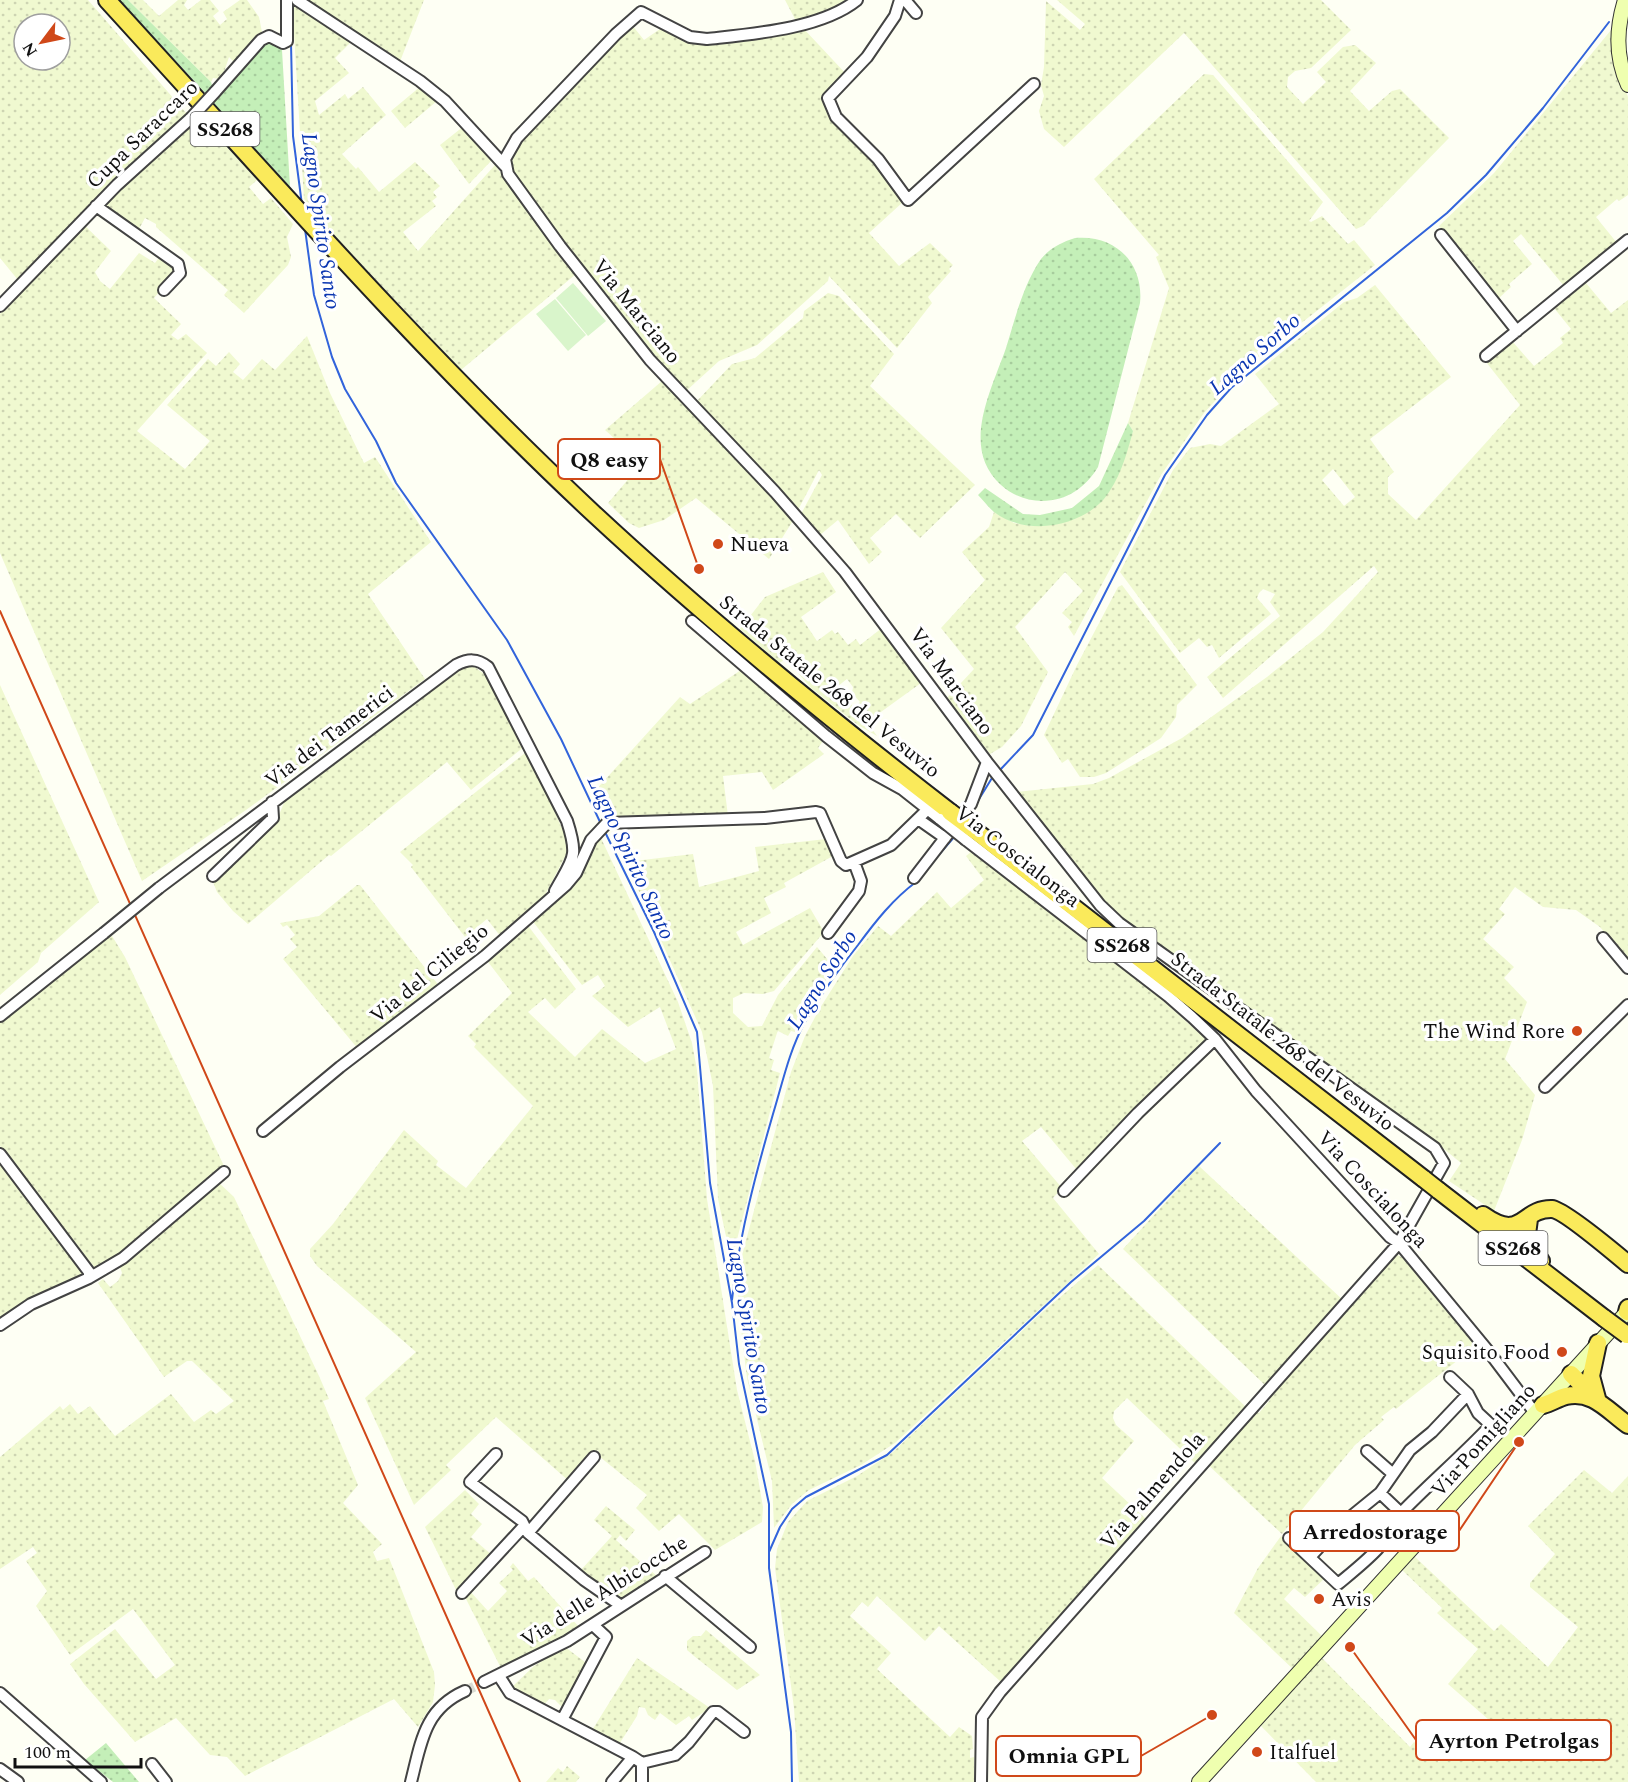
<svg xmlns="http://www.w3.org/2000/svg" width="1628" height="1782" viewBox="0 0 1628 1782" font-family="Spectral,serif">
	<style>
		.farmland { fill: url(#farmland-dots); fill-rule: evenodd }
		.grass { fill: url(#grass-dots) }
		.pitch { fill: #d9f5cb }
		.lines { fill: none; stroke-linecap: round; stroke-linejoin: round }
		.stream { stroke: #3264db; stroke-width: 2 }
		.minor-tunnel { stroke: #dadbd2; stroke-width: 10; stroke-dasharray: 10 5; stroke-linecap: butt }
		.minor-casing { stroke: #434343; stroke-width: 14 }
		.secondary-casing { stroke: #323232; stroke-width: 16 }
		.trunk-casing { stroke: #212121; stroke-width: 20 }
		.minor { stroke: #fff; stroke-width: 10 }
		.secondary { stroke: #efffaf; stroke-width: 14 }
		.trunk { stroke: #faea5b; stroke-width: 16 }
		.rail { stroke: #d04819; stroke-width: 2 }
		.minor-bridge-casing { stroke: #434343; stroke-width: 14; stroke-linecap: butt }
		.trunk-bridge-casing { stroke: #212121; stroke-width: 20; stroke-linecap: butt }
		.minor-bridge { stroke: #fff; stroke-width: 10 }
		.trunk-bridge { stroke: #faea5b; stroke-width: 16 }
		.poi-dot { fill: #d04819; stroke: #fff; stroke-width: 2 }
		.labels { text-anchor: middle; stroke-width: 6; stroke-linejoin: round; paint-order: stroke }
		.shield { fill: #fff; stroke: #585858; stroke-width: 1.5 }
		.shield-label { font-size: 20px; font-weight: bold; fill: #101010 }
		.street-label { font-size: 21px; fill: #101010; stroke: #fff }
		.poi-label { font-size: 21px; fill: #101010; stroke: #fff; text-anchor: start }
		.water-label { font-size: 22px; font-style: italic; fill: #0b36b1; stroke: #fff }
		.leader { fill: none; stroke: #d04819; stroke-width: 2 }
		.callout-dot { fill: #d04819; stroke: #fff; stroke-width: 2 }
		.callout { fill: #fff; stroke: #d04819; stroke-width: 2 }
		.callout-label { font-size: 22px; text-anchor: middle; font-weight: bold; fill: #101010 }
	</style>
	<defs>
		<pattern id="farmland-dots" width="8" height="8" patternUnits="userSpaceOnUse" patternTransform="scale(1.5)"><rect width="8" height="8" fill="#f0f9d0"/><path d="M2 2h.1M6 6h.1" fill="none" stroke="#cdd4b2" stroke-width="1.8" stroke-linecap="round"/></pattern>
		<pattern id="grass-dots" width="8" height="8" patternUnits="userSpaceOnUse" patternTransform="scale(1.5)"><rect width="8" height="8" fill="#c4efb8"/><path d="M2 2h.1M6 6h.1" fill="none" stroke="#a7cc9d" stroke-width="1.8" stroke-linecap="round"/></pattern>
	</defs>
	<rect width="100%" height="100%" fill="#fefff4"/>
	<path class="farmland" d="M0 0H88L188 115 86 209 18 280 0 258ZM24 24H60V60H24Z
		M128 0H143L159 16 178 0H187L184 5 188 10 201 0H210L219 11 213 16 220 25 227 19 223 12 240 0H247L259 17 262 32 234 62 229 57 223 75 220 79 213 78 211 82Z
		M292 0 352 41 335 58 349 73 315 101 319 115 345 94 348 99 363 87 386 115 342 154 356 169 358 167 379 192 415 162 440 186 433 192 437 197 432 201 436 206 403 232 418 251 495 165 576 274 461 370 327 228 326 223 304 199Z
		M302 0H424L399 64Z
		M785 0H850L824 13 796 21Z
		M1057 0H1321L1351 30 1311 68 1295 71 1288 77 1287 87 1303 104 1326 82 1317 72 1343 47 1355 45 1376 63 1350 91 1369 111 1392 91 1400 89 1449 138 1363 226 1356 229 1184 33 1064 147 1044 129 1039 111 1044 96 1041 85 1044 67 1046 1 1080 30 1085 24Z
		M632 25 644 40 660 29 692 42 803 28 847 75 824 98 825 105 877 163 903 202 869 233 899 266 930 243 953 265 949 269 951 271 928 297 932 303 897 348 829 276 828 281 757 345 719 361 685 392 650 353 515 178 511 167 515 151 532 128Z
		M1611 30 1613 53 1628 97V195L1619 201 1617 199 1596 217 1617 243 1564 286 1521 234 1513 241 1532 264 1509 284 1511 287 1499 298 1439 226 1494 173Z
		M1204 74 1213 75 1323 202 1309 221 1311 222 1322 216 1348 244 1354 240 1375 265 1247 366 1204 413 1161 475 1074 636 1068 627 1072 622 1062 613 1083 591 1065 572 1015 627 1048 672 1021 726 1002 747 990 754 947 698 974 669 941 628 985 580 962 552 989 527 994 512 1014 523 1032 526 1103 500 1133 431 1128 423 1169 288 1156 257 1159 255 1094 179Z
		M421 86 437 101 405 128 391 111Z
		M198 115 257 180 249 187 263 204 271 198 293 224 287 237 291 257 288 265 244 313 224 295 228 290 156 227V224L145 218 139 229 130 228 104 208 106 199Z
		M464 126 492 160 469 184 440 145Z
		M82 223 111 251 95 272 100 281 110 289 139 253 155 263 161 255 178 270 154 298 181 324 171 335 178 340 186 334 207 353 137 431 185 469 210 441 167 405 208 359 216 366 229 352 240 364 233 372 243 380 262 359 275 370 307 336 330 393 364 463 375 457 431 542 368 594 425 679 246 810 142 881 0 553V314L22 285Z
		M1586 283 1611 313 1628 300V960L1600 927 1576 910 1543 907 1515 887 1499 909 1505 914 1483 939 1514 967 1504 978 1527 1002 1505 1059 1535 1095 1522 1140 1494 1211 1449 1181 1461 1163 1433 1140 1116 914 1015 792 1093 784 1109 778 1182 738 1267 677 1323 632 1378 572 1374 566 1223 698 1207 677 1280 616 1270 602 1275 594 1263 589 1259 593 1257 598 1271 614 1219 658 1212 645 1207 647 1199 638 1180 653 1120 572 1173 470 1190 448 1210 444 1221 446 1279 404 1255 374 1344 302 1357 298 1375 285 1451 377 1370 439 1394 472 1388 477V494L1416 520 1520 405 1486 362 1512 341 1534 366 1563 343 1560 338 1571 329 1554 308ZM1333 469 1355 497 1344 506 1322 480Z
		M828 293 839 296 894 354 870 386 975 485 920 538 896 514 870 538 882 552 869 564 838 520 820 535 801 514 822 475 819 470 798 510 696 402 732 364 755 358 803 318 804 311Z
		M662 381 794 519 769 559 696 498 664 520 639 528 629 523 608 503 642 463 605 430Z
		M823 572 836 592 801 617 817 641 832 630 835 634 838 632 848 645 856 639 860 645 882 628 921 683 867 722 877 736 858 725 811 688 786 659 779 663 740 629 765 597ZM847 679 853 687 852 693 860 702 853 707 838 686Z
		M1122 585 1197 685 1177 705 1176 717 1161 738 1106 773 1094 777H1080L1068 759 1062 763 1044 735 1077 665 1118 587Z
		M472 665 484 674 525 746 471 790 447 762 331 856 329 855 248 924 233 911 217 892 213 882 277 820 287 795 462 666Z
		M741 670 823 741 818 748 824 754 773 790 762 772 723 776 728 816 606 820 593 793 680 697 690 704Z
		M0 685 99 902 41 953 38 962 0 995Z
		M525 753 544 787 570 847 544 897 501 937 487 919 465 937 411 867 413 865 400 852Z
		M600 836 678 1002 692 1043 697 1070 707 1199 737 1390 755 1461 763 1507 762 1522 715 1550 679 1514 659 1531 636 1508 647 1495 600 1457 598 1450 570 1482 496 1417 446 1465 451 1470 414 1505 365 1398 416 1352 317 1266 310 1256V1249L333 1224 404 1130 438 1161 436 1165 466 1188 533 1106 474 1047 476 1044 468 1036 512 993 485 958 526 923 576 989 555 1009 545 998 528 1012 575 1057 602 1029 645 1063 676 1049 660 1007 628 1027 592 996 605 986 598 975 582 985 531 919Z
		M826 839 833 856 784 883 786 887 764 898 771 913 736 932 743 945 810 908 824 932 774 991 763 994 744 993 733 998V1013L748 1027 762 1026 778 995 817 947 834 967 795 1032 791 1031 788 1036 778 1031 777 1033 769 1058 774 1060 771 1070 780 1073 733 1255H730L718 1199 713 1086 702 1032 626 862 693 854 699 887 759 871 755 847Z
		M971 852 1133 974 1208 1041 1169 1076 1077 1170 1041 1127 1022 1141 1062 1188 1053 1198 1099 1254 895 1443 861 1465 809 1490 792 1504 774 1528 772 1481 747 1378 738 1304V1282L740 1263 791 1072 805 1036 820 1008 853 956 878 926 891 936 937 892 951 908 984 880 966 856Z
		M357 885H360L440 987 359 1050 283 959 297 947 290 939 295 935 287 925 283 927 280 923 319 916Z
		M112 936 125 957 225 1168 117 1259 95 1268 0 1146V1022L107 937Z
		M0 1161 85 1274 84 1277 34 1297 0 1320Z
		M1199 1166 1344 1301 1267 1387 1123 1249Z
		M217 1181 234 1197 319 1376 329 1399 323 1401 358 1485 343 1503 382 1544 373 1552 377 1561 389 1558 434 1672 435 1685 433 1702 418 1727 394 1699 245 1776 227 1757 210 1755 176 1718 135 1742 84 1684 70 1664 115 1629 156 1679 175 1665 133 1609 70 1655 36 1606 47 1591 26 1561 37 1553 33 1547 0 1569V1457L60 1406 63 1410 70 1404 78 1414 90 1406 115 1436 171 1394 194 1422 211 1410 216 1414 234 1401 192 1361H187L164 1377 98 1283 103 1279 110 1287 118 1281 122 1273 119 1264Z
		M1394 1253 1403 1258 1477 1345 1396 1409 1394 1407 1381 1417 1384 1420 1355 1445 1282 1534 1205 1462 1256 1411 1259 1413 1270 1400 1266 1395Z
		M1098 1265 1247 1408 1196 1464 1127 1398 1114 1411 1113 1418 1116 1425 1134 1441 1102 1478 1147 1520 1001 1682 939 1626 925 1641 877 1596 868 1607 862 1602 850 1616 891 1653 877 1669 950 1737 959 1727 972 1736 973 1749 970 1750V1758L974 1757V1782H799L794 1708 775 1568 777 1549 788 1522 807 1501 857 1476 893 1452 1039 1315Z
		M1584 1470 1612 1493 1628 1476V1782H1316L1260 1725 1322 1658 1410 1747 1414 1742 1439 1762 1463 1733 1475 1743 1479 1739H1488L1497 1727 1448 1684 1478 1649 1437 1613 1442 1608 1402 1570 1414 1556 1494 1631 1501 1624 1548 1667 1578 1627 1530 1587V1583L1555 1554 1528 1526Z
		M465 1490 479 1504 471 1514 482 1524 471 1537 493 1556 458 1594 425 1527Z
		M606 1506 635 1530 626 1541 620 1535 616 1540 658 1577 623 1599 579 1572 612 1536 594 1520Z
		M1281 1536 1325 1578 1305 1597 1294 1588 1284 1599 1324 1638 1294 1670 1234 1613 1258 1568Z
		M513 1563 528 1581 534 1577 579 1627 554 1643 501 1668 464 1595 468 1589 488 1611 507 1591 499 1583 513 1570 510 1567Z
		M706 1630 760 1675 737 1690 694 1656 687 1650V1641L693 1636H701Z
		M565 1647 589 1665 565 1710 555 1700 549 1699 542 1707 513 1691 512 1687 534 1666Z
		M637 1658 710 1708 692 1720 689 1716 676 1725 660 1713 655 1720 648 1715 645 1708 639 1707 637 1716 618 1746 591 1732Z
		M567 1766 580 1777 576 1782H546L558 1768 563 1772Z"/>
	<path class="grass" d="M120 0H128L211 82 213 88 208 96Z
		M270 40 282 50 290 187 211 100 246 58Z
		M1075 238C1115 234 1144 263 1140 303L1098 467C1086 487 1067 501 1042 501 1027 501 1012 495 1001 485 960 448 991 391 1006 348 1015 319 1023 285 1041 259 1050 248 1062 242 1075 238Z
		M1128 423 1133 431C1127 454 1119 481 1104 499 1078 528 1025 536 994 512 988 507 983 500 978 495L985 488 1023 514 1040 515 1072 508 1099 486Z
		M106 1743 139 1782H113L85 1760Z"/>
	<path class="pitch" d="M573 283 606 321 588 336 556 298Z
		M555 299 586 335 568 351 536 314Z"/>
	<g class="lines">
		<path class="stream" d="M291 43 293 136 302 205
			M305 229 314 295 332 357 345 389 376 441 396 483 507 640 561 739 601 824
			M1000 770 1033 735 1165 475 1207 415 1231 388 1447 213 1486 175 1543 108 1609 22
			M976 804 992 778
			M605 832 654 932 697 1032 710 1183 732 1303 739 1364 769 1504V1568L791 1732 792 1782
			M929 866 955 836
			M732 1300C739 1237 755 1176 773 1114 782 1085 789 1051 804 1024 820 996 838 970 858 945 875 922 893 899 916 882
			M769 1552 780 1527 792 1509 806 1497 887 1455 1071 1282 1144 1221 1220 1143"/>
		<path class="minor-tunnel" d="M465 1691 484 1682"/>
		<g class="minor-casing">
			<path id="minor" d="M297 0 420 81 445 101 505 166
				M857 0C821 29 752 34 707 39L690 37 641 12 616 34 517 138 505 159 508 174 560 246 650 360 775 492 845 572 987 762 1100 905 1119 923 1435 1148 1444 1163 1399 1243 1000 1692 982 1717 981 1782
				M900 0 895 16 867 57 828 98 836 117 878 159 908 200 1034 84
				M905 0 916 13
				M215 92 261 40 269 36 283 43 287 41V0
				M96 206 178 264 180 273 164 290
				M1441 235 1517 331
				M0 306 117 185 191 118
				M1486 356 1628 240
				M692 621 826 736 873 773 902 789 940 819
				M918 819 945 838
				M966 840 1168 996 1192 1017 1215 1039 1256 1091 1390 1237 1399 1243 1489 1352 1535 1413
				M213 876 273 818 272 802
				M914 878 971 804 987 762
				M159 888 456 665C468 659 477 658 488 667L567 821C579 858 573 858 555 891
				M828 933 859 891 861 881 854 862
				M1603 938 1628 968
				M0 1016 104 933
				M1545 1087 1628 1005
				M263 1131 340 1067 485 956 566 885 576 873 591 840 607 823 765 818 816 812 820 813 841 861 846 865 891 845 928 809
				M0 1154 89 1272V1278
				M1064 1191 1138 1113 1215 1039
				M0 1325 31 1304 89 1278 123 1258 224 1172
				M1367 1451 1393 1474
				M496 1454 470 1482 522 1521 528 1533 584 1580 620 1605
				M1380 1493 1401 1513C1431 1482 1462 1456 1491 1425L1478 1413 1468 1394 1450 1377
				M528 1533 594 1457
				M1289 1538 1338 1584C1362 1564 1390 1543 1401 1513L1427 1535
				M1310 1557 1337 1528 1380 1493 1410 1450 1432 1432 1468 1394
				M665 1576 750 1647
				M462 1593 524 1526
				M499 1676 510 1693 633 1757 642 1763V1782
				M484 1682 567 1641 705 1552
				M0 1693 101 1782
				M562 1720 606 1637 593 1625
				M642 1763 675 1755 689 1742 713 1712H718L744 1732
				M152 1764 166 1782
				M0 1769 18 1782
				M411 1782C421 1743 424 1709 465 1691
				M612 1782 633 1757"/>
		</g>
		<g class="secondary-casing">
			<path id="secondary" d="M1625 0C1616 29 1615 57 1628 85
				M1199 1782 1628 1311"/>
		</g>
		<g class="trunk-casing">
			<path id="trunk" d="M107 0C266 174 421 352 593 513 707 619 827 717 950 812
				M974 830 1424 1179
				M1438 1190 1604 1318
				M1483 1215C1523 1243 1521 1208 1552 1209 1564 1210 1616 1254 1628 1264
				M1529 1219 1526 1242 1541 1261
				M1627 1312 1628 1308
				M1598 1343 1591 1376 1598 1402
				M1571 1374 1596 1399
				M1543 1405C1551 1403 1558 1398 1566 1396 1593 1390 1608 1411 1628 1425"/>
		</g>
		<use href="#minor" class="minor"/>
		<use href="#secondary" class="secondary"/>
		<use href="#trunk" class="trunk"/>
		<path class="rail" d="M0 611 520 1782"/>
		<g class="minor-bridge-casing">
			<path id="minor-bridge" d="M191 118 215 92
				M940 819 966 840
				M104 933 159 888"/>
		</g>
		<g class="trunk-bridge-casing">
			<path id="trunk-bridge" d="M950 812 974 830
				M1424 1179 1438 1190
				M1604 1318 1627 1335"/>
		</g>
		<use href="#minor-bridge" class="minor-bridge"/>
		<use href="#trunk-bridge" class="trunk-bridge"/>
	</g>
	<g class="poi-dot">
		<circle cx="718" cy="544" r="6"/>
		<circle cx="1577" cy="1031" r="6"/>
		<circle cx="1562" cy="1352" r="6"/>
		<circle cx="1319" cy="1599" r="6"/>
		<circle cx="1257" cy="1752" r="6"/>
	</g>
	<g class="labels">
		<g class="shield">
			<rect x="190.5" y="112" width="69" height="34" rx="4.5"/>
			<rect x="1087.5" y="928" width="69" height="34" rx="4.5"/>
			<rect x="1478.5" y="1231" width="69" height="34" rx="4.5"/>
		</g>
		<g class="shield-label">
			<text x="225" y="136">SS268</text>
			<text x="1122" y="952">SS268</text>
			<text x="1513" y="1255">SS268</text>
		</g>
		<g class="street-label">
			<text transform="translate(142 134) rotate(-44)" y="7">Cupa Saraccaro</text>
			<text transform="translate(637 311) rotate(51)" y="7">Via Marciano</text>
			<text transform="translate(952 681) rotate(54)" y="7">Via Marciano</text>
			<text transform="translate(830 686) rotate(39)" y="7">Strada Statale 268 del Vesuvio</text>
			<text transform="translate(329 736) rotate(-37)" y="7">Via dei Tamerici</text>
			<text transform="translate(1018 856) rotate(38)" y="7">Via Coscialonga</text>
			<text transform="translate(429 973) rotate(-39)" y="7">Via del Ciliegio</text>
			<text transform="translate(1283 1041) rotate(38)" y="7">Strada Statale 268 del Vesuvio</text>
			<text transform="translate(1373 1189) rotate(47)" y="7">Via Coscialonga</text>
			<text transform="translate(1483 1440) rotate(-48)" y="7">Via Pomigliano</text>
			<text transform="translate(1152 1490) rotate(-49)" y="7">Via Palmendola</text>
			<text transform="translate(604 1591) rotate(-32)" y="7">Via delle Albicocche</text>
		</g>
		<g class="poi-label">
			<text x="730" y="551">Nueva</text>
			<text x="1565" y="1038" text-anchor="end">The Wind Rore</text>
			<text x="1550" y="1359" text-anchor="end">Squisito Food</text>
			<text x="1331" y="1606">Avis</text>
			<text x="1269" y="1759">Italfuel</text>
		</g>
		<g class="water-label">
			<text transform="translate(322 221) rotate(82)" y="8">Lagno Spirito Santo</text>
			<text transform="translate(1254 353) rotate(-41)" y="8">Lagno Sorbo</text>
			<text transform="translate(632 857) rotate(65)" y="8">Lagno Spirito Santo</text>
			<text transform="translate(821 979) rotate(-58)" y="8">Lagno Sorbo</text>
			<text transform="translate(750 1326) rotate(80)" y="8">Lagno Spirito Santo</text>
		</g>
	</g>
	<path class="leader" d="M699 569L660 459M1519 1442L1459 1531M1350 1647L1416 1740M1212 1715L1141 1756"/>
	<g class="callout-dot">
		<circle cx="699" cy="569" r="6"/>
		<circle cx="1519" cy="1442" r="6"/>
		<circle cx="1350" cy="1647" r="6"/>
		<circle cx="1212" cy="1715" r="6"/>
	</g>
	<g class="callout">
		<rect x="558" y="439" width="102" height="40" rx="6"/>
		<rect x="1290" y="1511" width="169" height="40" rx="6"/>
		<rect x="1416" y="1720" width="195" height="40" rx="6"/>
		<rect x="996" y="1736" width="145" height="40" rx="6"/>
	</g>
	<g class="callout-label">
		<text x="609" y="467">Q8 easy</text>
		<text x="1375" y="1539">Arredostorage</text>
		<text x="1514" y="1748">Ayrton Petrolgas</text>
		<text x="1069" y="1763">Omnia GPL</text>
	</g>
	<g transform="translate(42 42) rotate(238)"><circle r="28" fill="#ffffff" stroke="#9f9f9f" stroke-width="1.5"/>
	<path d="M0-4.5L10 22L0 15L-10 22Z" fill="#d04819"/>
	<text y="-9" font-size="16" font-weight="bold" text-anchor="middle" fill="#101010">N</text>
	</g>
	<path d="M15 1758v9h126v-9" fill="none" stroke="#101010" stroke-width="3"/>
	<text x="24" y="1758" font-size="18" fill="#101010" stroke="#ffffff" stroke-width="4.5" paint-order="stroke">100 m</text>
</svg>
